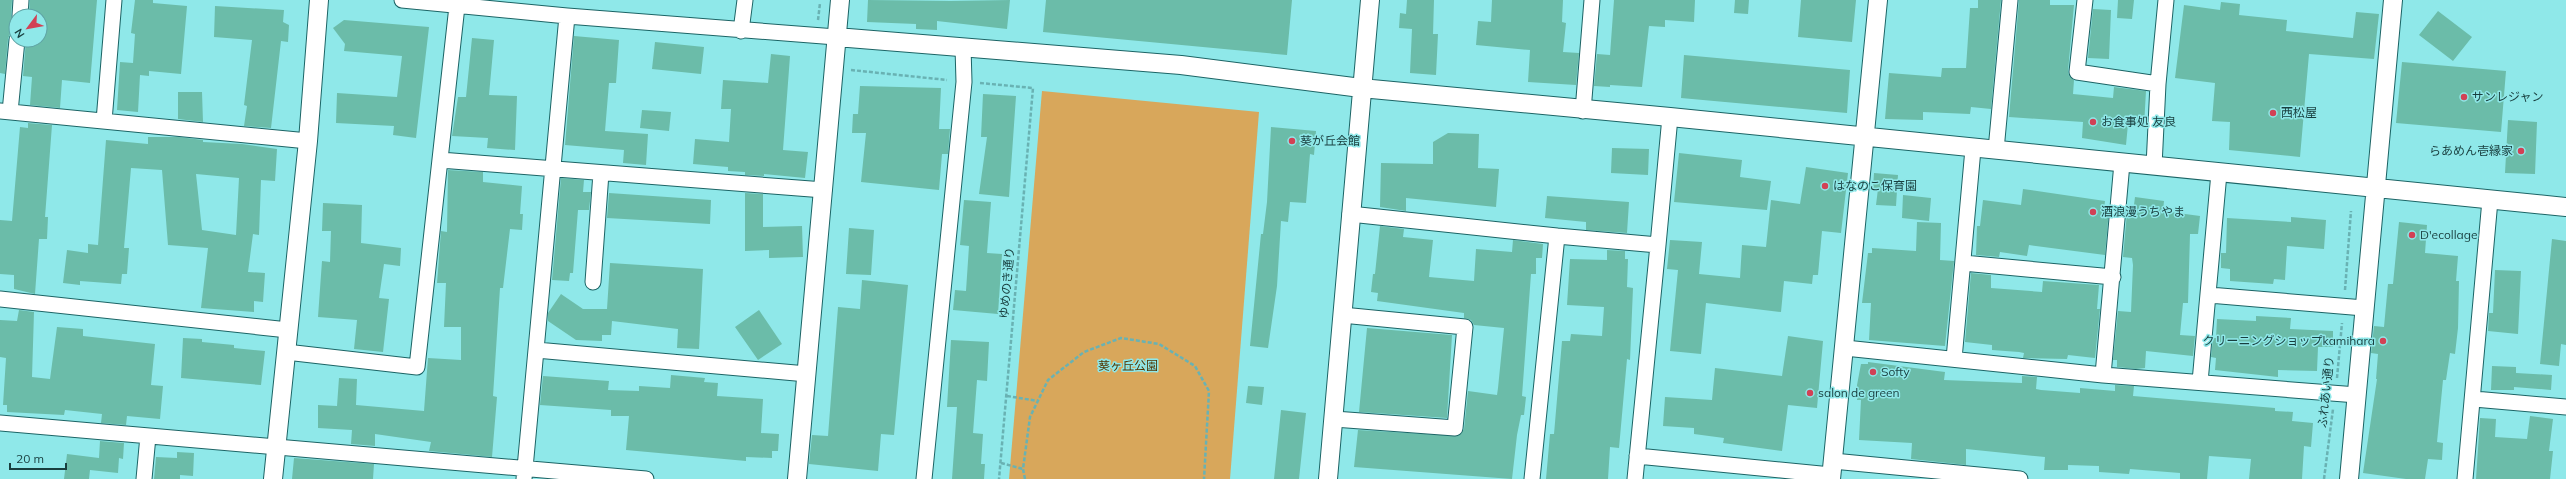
<svg xmlns="http://www.w3.org/2000/svg" width="2566" height="479" viewBox="0 0 2566 479" font-family="Mulish,'Noto Sans JP',sans-serif">
	<style>
		.green { fill: #d8a75b }
		.building { fill: #6bbca9; fill-rule: evenodd }
		.lines { fill: none; stroke-linecap: round; stroke-linejoin: round }
		.minor-casing { stroke: #1c6465; stroke-width: 17 }
		.tertiary-casing { stroke: #1c6465; stroke-width: 20 }
		.path { stroke: #69b2b3; stroke-width: 2.5; stroke-dasharray: 4 2; stroke-linecap: butt }
		.minor { stroke: #fff; stroke-width: 15 }
		.tertiary { stroke: #fff; stroke-width: 18 }
		.poi-dot { fill: #d24155; stroke: #8fe8e9; stroke-width: 1.5 }
		.labels { text-anchor: middle; stroke-width: 3; stroke-linejoin: round; paint-order: stroke }
		.poi-label { font-size: 12px; fill: #183e3e; stroke: #8fe8e9; text-anchor: start }
		.street-label { font-size: 12px; fill: #183e3e; stroke: #8fe8e9 }
		.park-label { font-size: 12px; fill: #513400; stroke: #8fe8e9 }
	</style>
	<rect width="100%" height="100%" fill="#8fe8e9"/>
	<path class="green" d="M1042 91 1259 112 1230 479H1009Z"/>
	<path class="building" d="M0 0H12L11 16 16 24V31L10 34 8 39 5 74 0 73Z
		M30 0H97L90 83 62 80 60 108 30 105 32 77 23 76 26 40H40V16H29Z
		M135 0H153V3L187 6 181 74 149 71V76L140 75 138 112 117 110 120 62 133 63 135 34 131 33Z
		M868 0 951 1 1010 0 1007 29 937 21V30L916 29V24L867 22Z
		M1046 0H1292L1287 55 1043 32Z
		M1407 0H1434L1433 34H1438L1436 75 1410 73 1412 29 1399 28 1400 13 1406 14Z
		M1492 0H1563L1562 22 1566 23 1563 52 1579 53 1576 85 1528 82 1530 50 1476 45 1478 21 1491 22Z
		M1614 0H1695L1694 22 1665 20V27L1649 26 1642 87 1610 85V87L1594 86 1597 54 1610 55Z
		M1735 0H1749L1748 14 1734 13Z
		M1801 0H1856L1852 42 1798 37Z
		M1978 0H2001L1991 109 1971 107 1970 114 1923 112V120L1885 119 1889 73 1941 77 1942 68H1966L1970 8H1978Z
		M2019 0H2050V5H2074L2068 71 2069 76 2074 80 2073 94 2113 98 2114 87 2146 91 2144 126 2128 124 2126 145 2082 138 2083 122 2009 117Z
		M2118 0H2134L2132 19 2117 18Z
		M2221 2 2240 4 2239 15 2287 20 2286 31 2353 38 2356 12 2379 14 2374 59 2309 54 2300 157 2229 150 2230 122 2212 121 2215 83 2175 78 2184 5 2220 10Z
		M215 6 284 10 283 22 289 25 288 42 281 41 271 128 244 126 247 106 244 105 252 40 214 37Z
		M2093 9 2111 10 2109 59 2088 58Z
		M2438 11 2472 37 2453 61 2419 35Z
		M344 20 429 27 416 138 393 135 394 126 336 123 337 93 397 97 402 56 344 51 345 44 333 28Z
		M574 36 619 40 616 83H609L605 131 648 134 646 165 623 163 624 150 565 145Z
		M472 38 494 40 489 95 517 96 515 150 487 148 488 138 452 136 458 97H466Z
		M655 42 704 47 701 74 652 69Z
		M771 54 790 56 783 150 808 152 805 178 764 174V176L745 175V172L728 171V167L693 164 695 139 729 142 731 109H721L723 80 768 83Z
		M1684 55 1850 70 1847 113 1681 98Z
		M2402 62 2506 71 2501 132 2396 123Z
		M860 86 941 88 939 129H950L948 154H942L939 190 861 182 866 133H852L853 114H858Z
		M178 92H202L203 122 178 119Z
		M983 94 1016 96 1009 197 979 194 987 137H981Z
		M642 110 671 112 669 131 640 128Z
		M2508 120 2537 122 2535 174 2505 173Z
		M28 123 52 125 45 217H48L47 239H39L35 294 14 289V275L0 274V220L12 221 20 127 28 128Z
		M1271 127 1316 131 1314 155 1310 154 1306 203 1290 202 1288 222 1281 221 1277 286 1268 348 1250 346 1261 234H1263L1267 202Z
		M1448 133 1479 134 1478 168 1499 169 1496 207 1406 198V211L1380 207 1381 163 1433 164V142Z
		M148 137H179L203 140V142L242 144 277 149 275 181 261 180 259 235 253 234 248 272 265 273 263 302 254 301V312L201 308 208 248 168 245 162 170 131 168 124 248H129L127 274H122L121 284 80 281V285L63 283 67 250 88 253V244L98 245 106 140 148 144ZM196 174 239 178 236 235 202 230Z
		M1612 148 1649 149 1648 175 1611 173Z
		M1679 153 1742 160 1740 177 1771 181 1767 210 1674 202Z
		M1806 167 1848 173 1841 233 1822 231 1818 275H1813L1812 284 1784 281 1781 312 1706 303 1701 354 1670 351 1678 270 1667 269 1670 240 1702 242 1699 274 1740 278 1742 245 1766 247 1771 200 1800 204Z
		M448 170 483 172V182L522 186 520 214H523L522 230 510 229 503 288H500L493 396 497 397 492 457 429 451 431 442 375 434V446L351 444 352 430 318 428V405L337 406 339 378 357 379 356 405 424 411 428 358 461 360V327H444L446 283H437L441 231 447 232Z
		M1874 173 1898 175 1896 206 1876 205 1878 189 1873 188Z
		M561 178 584 180 583 192H591L589 210H578L573 273H570L569 281 552 280Z
		M2023 189 2105 201 2104 209 2109 210 2105 255 2029 245 2027 256 2000 252 1999 257 1976 255 1977 226H1980L1983 200 2021 205Z
		M609 193 711 200 710 224 607 218Z
		M745 193 763 194V227L802 226 803 257 769 258V250L745 251Z
		M1903 195 1931 198 1929 221 1902 218Z
		M1547 196 1629 202 1627 233 1586 230V222L1545 218Z
		M2135 197 2164 201 2163 211 2200 216 2198 234H2190L2188 303H2183L2180 335 2195 336 2193 356 2146 351 2145 368 2136 369 2117 367V360H2113L2118 311 2131 312 2133 265 2132 258 2123 257 2127 212 2133 213Z
		M964 200 991 202 987 253 1002 254 998 314 953 310 955 290 966 291 969 246 960 245Z
		M323 203 362 205 361 243 401 248 400 266 384 264 379 298 389 299 383 352 354 349 357 320 318 317 322 261 330 262 331 231H322Z
		M2291 217 2326 220 2324 249 2287 246 2285 280 2274 279 2273 284 2230 281V269L2221 268V253H2226L2227 218 2291 222Z
		M1917 222 1941 223 1940 260 1954 261 1945 346 1869 340 1871 303H1862L1868 253H1872V248L1916 251Z
		M2399 222 2427 225 2425 253 2458 256 2456 281H2459L2458 328 2455 354 2450 353 2446 380H2443L2437 442 2443 443 2442 460 2428 459 2425 479H2406L2363 473 2377 379H2376L2378 354 2371 353 2374 326 2384 327 2388 284H2393Z
		M1380 226 1404 229 1403 237 1433 240 1429 277 1474 281 1476 249 1512 252 1513 240 1543 244 1542 258H1536V274H1531L1522 396 1526 397 1524 415H1521L1517 435 1512 479 1354 467 1358 430 1458 436 1464 429 1468 391 1497 395 1498 388 1504 328 1474 325 1471 320 1464 318V313L1377 301 1378 293 1371 292 1373 274H1375Z
		M849 228 874 230 871 275 846 274Z
		M2552 239 2566 241V345L2561 344 2559 366 2540 364Z
		M1607 250 1625 251V259H1628L1627 287 1633 288 1630 360 1627 359 1619 448 1610 447 1608 479H1546L1550 434H1554L1562 341H1570L1571 334 1602 336 1604 307 1567 305 1570 259 1607 260Z
		M610 263 703 269 699 349 677 348 678 329 612 321 611 335H602V341L576 340 548 321V313L561 294 583 309H607Z
		M2495 270 2521 271 2518 334 2488 331 2489 313H2493Z
		M1971 273 1991 275V288L2042 292 2043 281 2099 285 2097 309H2100L2095 358 2068 355 2067 359 2023 358 2024 353 2019 352 1992 350V345L1965 342Z
		M862 280 908 285 894 435 881 434 878 471 809 464 812 435 828 436 838 307 860 309Z
		M19 310 34 312 32 377 50 379 57 327 83 329V336L155 344 151 385 163 386 160 419 127 416 126 425 101 423 102 414 65 410 64 415 7 412V405H3L6 358 0 357V320L17 321Z
		M759 310 782 344 758 360 735 327Z
		M2256 316 2291 318 2290 329 2333 331V347H2318L2317 371 2278 370V377L2215 370 2216 358 2211 357 2213 338H2216L2217 319 2256 321Z
		M1367 328 1452 335 1447 418 1359 412Z
		M1788 336 1823 341 1817 408 1788 405 1782 451 1723 443 1724 438 1694 434V428L1663 426 1665 397 1712 400 1715 368 1782 376Z
		M183 338 202 339V342L234 345V348L265 351 261 385 181 378Z
		M951 340 989 342 987 381 977 380 973 433 983 434 981 464H985L984 479H952L957 407H947Z
		M1868 362 1945 372 1944 380 2022 383V376L2037 377 2036 389 2041 390 2080 393V388L2115 391V385L2134 386 2133 396 2275 408V411L2293 412 2292 421 2313 423 2311 447 2304 446 2302 479H2249L2251 459 2209 456 2207 479H2180V473L2130 469 2129 474 2099 472V466L2068 465V470H2044L2045 457 1966 449V465L1911 459 1912 443 1859 440 1861 400H1857V385L1861 364H1868Z
		M2492 366 2516 367V373L2552 375 2551 390 2514 387V390H2491Z
		M671 375 705 378 704 382 718 383 717 396 763 399 761 433 779 434 778 451H772V458L746 457V461L626 450 629 416H611V410L540 405 543 376 609 381 608 390 639 391V386L670 388Z
		M1248 386 1264 387 1262 405 1246 403Z
		M1281 410 1306 413 1299 479H1274Z
		M2530 416 2553 419 2549 451H2553L2550 479H2476L2480 418 2496 419 2495 437 2527 439Z
		M100 441 124 443 123 459 119 458 118 473 90 470 89 479H64L67 454 99 458Z
		M177 452 194 453 193 476 180 475V479H154L156 457 177 458Z
		M294 458 374 464 373 479H292Z"/>
	<g class="lines">
		<g class="minor-casing">
			<path id="minor" d="M402 0 567 16 836 37
				M2085 0 2077 72 2158 84
				M20 16 21 0
				M741 31 745 0
				M0 111 308 141
				M1583 111 1592 0
				M10 112 17 40
				M104 121 114 0
				M1996 150 2010 0
				M440 160 824 190
				M2154 166 2158 84 2166 0
				M1350 214 1557 236 1532 479
				M1557 236 1658 245 1635 479
				M1658 245 1670 117
				M1963 263 2113 277
				M593 282 601 173
				M2209 295 2364 308
				M0 299 288 330
				M1845 348 2103 375 2357 395
				M536 350 807 374
				M286 352 417 367 457 6
				M1954 359 1973 149
				M2103 375 2122 163
				M2200 382 2219 173
				M2474 399 2566 407
				M1334 419 1455 428 1465 327 1342 315
				M0 423 646 479
				M1637 456 1831 475
				M1833 461 2020 479
				M144 479 148 436
				M524 479 567 16
				M924 479 964 82 963 47
				M2465 479 2490 200"/>
		</g>
		<g class="tertiary-casing">
			<path id="tertiary" d="M836 37 1181 65 1361 88 1670 117 2566 207
				M273 479 308 141 319 0
				M797 479 840 0
				M1328 479 1370 0
				M1831 479 1878 0
				M2349 479 2393 0"/>
		</g>
		<path class="path" d="M818 20 820 3
			M851 70 947 80
			M980 83 1033 88 999 479
			M2345 290 2351 211
			M2337 378 2342 323
			M1007 396 1038 401
			M1001 463 1023 469
			M1025 479 1023 469 1030 417 1048 380 1084 352 1121 338 1159 344 1195 366 1209 391 1204 479
			M2324 479 2333 409"/>
		<use href="#minor" class="minor"/>
		<use href="#tertiary" class="tertiary"/>
	</g>
	<g class="poi-dot">
		<circle cx="2464" cy="97" r="4"/>
		<circle cx="2273" cy="113" r="4"/>
		<circle cx="2093" cy="122" r="4"/>
		<circle cx="1292" cy="141" r="4"/>
		<circle cx="2521" cy="151" r="4"/>
		<circle cx="1825" cy="186" r="4"/>
		<circle cx="2093" cy="212" r="4"/>
		<circle cx="2412" cy="235" r="4"/>
		<circle cx="2383" cy="341" r="4"/>
		<circle cx="1873" cy="372" r="4"/>
		<circle cx="1810" cy="393" r="4"/>
	</g>
	<g class="labels">
		<g class="poi-label">
			<text x="2472" y="101">サンレジャン</text>
			<text x="2281" y="117">西松屋</text>
			<text x="2101" y="126">お食事処 友良</text>
			<text x="1300" y="145">葵が丘会館</text>
			<text x="2513" y="155" text-anchor="end">らあめん壱縁家</text>
			<text x="1833" y="190">はなのこ保育園</text>
			<text x="2101" y="216">酒浪漫うちやま</text>
			<text x="2420" y="239">D'ecollage</text>
			<text x="2375" y="345" text-anchor="end">クリーニングショップkamihara</text>
			<text x="1881" y="376">Softy</text>
			<text x="1818" y="397">salon de green</text>
		</g>
		<g class="street-label">
			<text transform="translate(1007 283) rotate(-85)" y="4">ゆめのき通り</text>
			<text transform="translate(2326 392) rotate(-84)" y="4">ふれあい通り</text>
		</g>
		<g class="park-label">
			<text x="1128" y="370">葵ヶ丘公園</text>
		</g>
	</g>
	<g transform="translate(28 28) rotate(238)"><circle r="19" fill="#8fe8e9" stroke="#5fa4a5"/>
	<path d="M0-3L7 15L0 10L-7 15Z" fill="#d24155"/>
	<text y="-6" font-size="11" font-weight="bold" text-anchor="middle" fill="#183e3e">N</text>
	</g>
	<path d="M10 463v6h56v-6" fill="none" stroke="#183e3e" stroke-width="2"/>
	<text x="16" y="463" font-size="12" fill="#183e3e" stroke="#8fe8e9" stroke-width="3" paint-order="stroke">20 m</text>
</svg>
